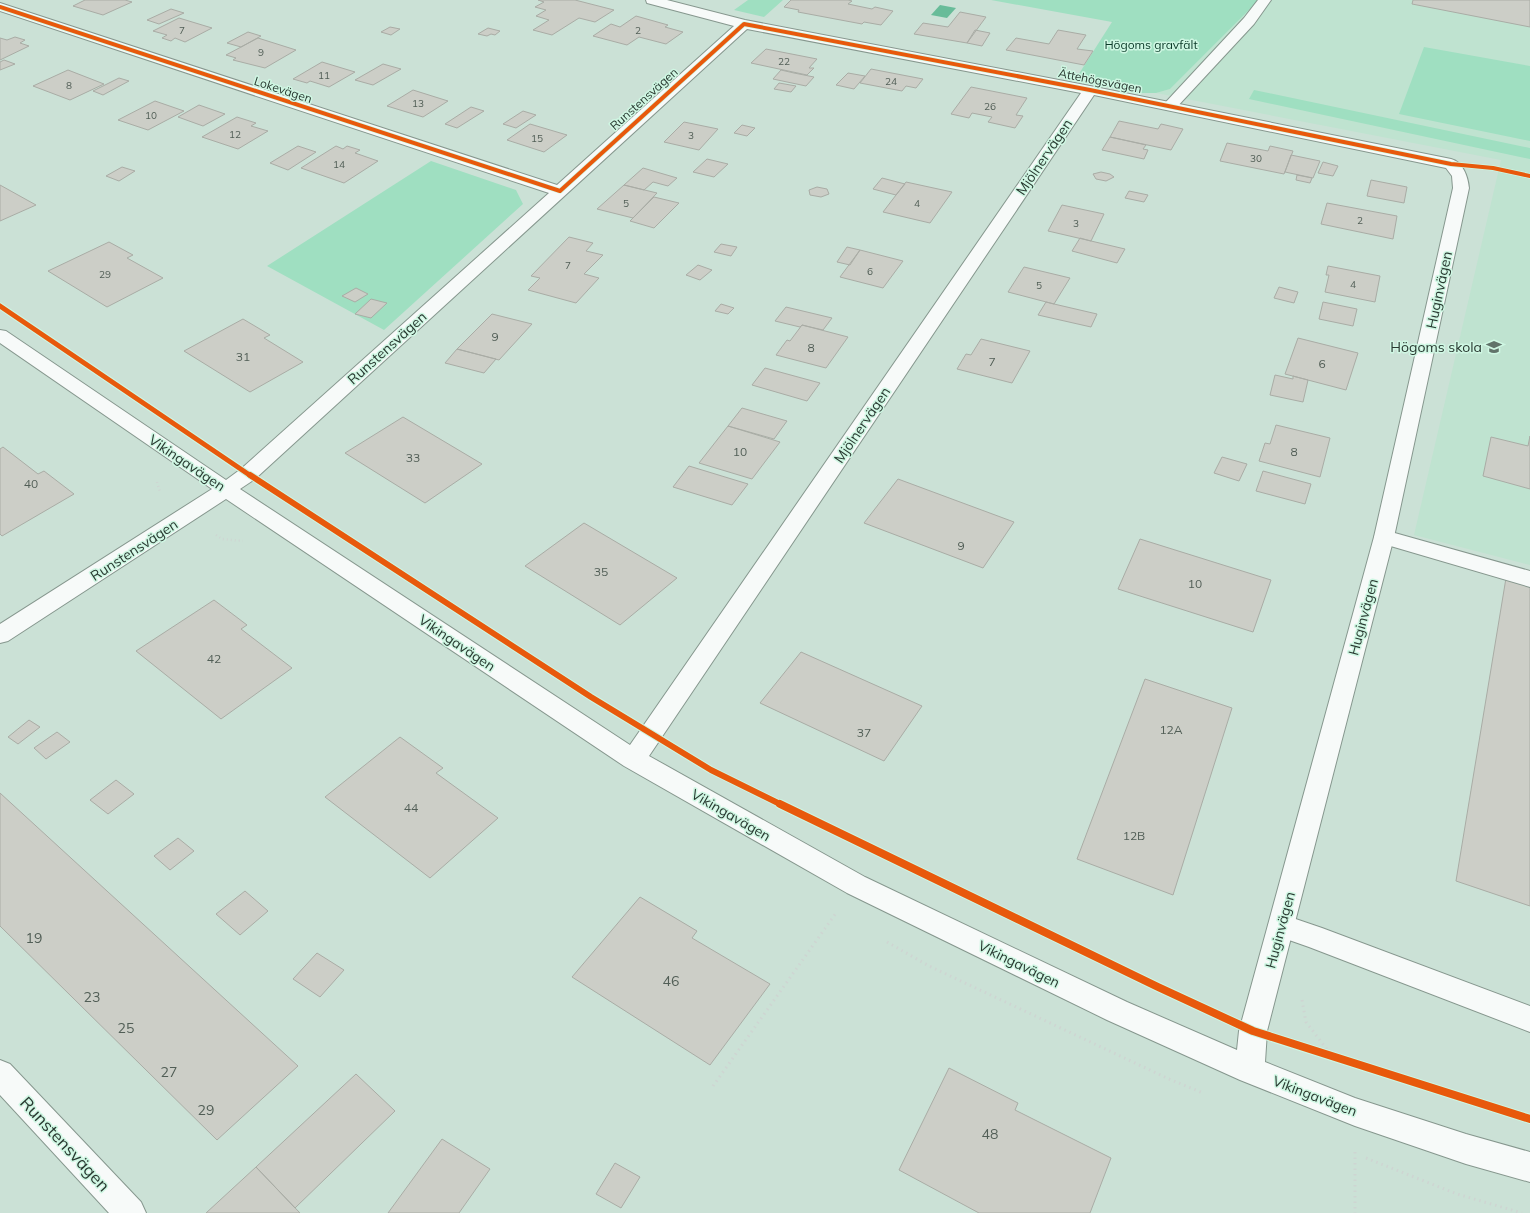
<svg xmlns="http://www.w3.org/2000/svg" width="1530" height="1213" viewBox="0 0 1530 1213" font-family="Mulish,sans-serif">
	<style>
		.built { fill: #bfe3d0 }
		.green { fill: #9fdfc1 }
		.water { fill: #68bc99 }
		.building { fill: #cccec7; stroke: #a9aca5 }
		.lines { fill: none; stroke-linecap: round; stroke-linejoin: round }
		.lane-casing { stroke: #86978e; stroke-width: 2 }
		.street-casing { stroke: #86978e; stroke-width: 2 }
		.path-far1 { stroke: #ced5d2; stroke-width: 2.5; stroke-dasharray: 1 3; stroke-linecap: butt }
		.path { stroke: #ced5d2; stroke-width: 3; stroke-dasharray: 1.5 4; stroke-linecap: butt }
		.lane { fill: #f7faf9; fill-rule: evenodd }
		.street { fill: #f7faf9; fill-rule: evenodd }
		.cycleway-far3-casing { stroke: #cff7e3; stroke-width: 5.5 }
		.cycleway-far2-casing { stroke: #cff7e3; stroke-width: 7 }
		.cycleway-far1-casing { stroke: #cff7e3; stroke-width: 8 }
		.cycleway-casing { stroke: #cff7e3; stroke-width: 10 }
		.cycleway-far3 { stroke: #e8590c; stroke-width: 4 }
		.cycleway-far2 { stroke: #e8590c; stroke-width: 5 }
		.cycleway-far1 { stroke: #e8590c; stroke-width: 6 }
		.cycleway { stroke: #e8590c; stroke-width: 8 }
		.labels { text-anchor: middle; stroke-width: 3; stroke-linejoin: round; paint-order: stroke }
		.far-number-label { font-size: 10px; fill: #515e56 }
		.far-park-label { font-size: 12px; fill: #093927; stroke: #cff7e3 }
		.far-street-label { font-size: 12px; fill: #283830; stroke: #cff7e3 }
		.number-label { font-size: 12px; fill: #515e56 }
		.street-label { font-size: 14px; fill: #283830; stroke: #cff7e3 }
		.poi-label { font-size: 14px; fill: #283830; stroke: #cff7e3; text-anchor: end }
		.near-number-label { font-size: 14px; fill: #515e56 }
		.near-street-label { font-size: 17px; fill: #283830; stroke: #cff7e3 }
	</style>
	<rect width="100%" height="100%" fill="#cbe1d6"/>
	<path class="built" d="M1259 0H1530V565L1414 535 1501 160 1156 93 1170 89Z"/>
	<path class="green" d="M748 0H783L764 17 734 10Z
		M991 0H1259L1170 89 1156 93H1141L1075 80 1112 22Z
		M1424 47 1530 66V141L1399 114Z
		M1254 90 1530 148V159L1249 99Z
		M431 161 516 190 523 204 384 330 267 266Z"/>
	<path class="water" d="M940 5 956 8 947 18 931 15Z"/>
	<path class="building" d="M85 0H125L132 2 103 15 73 6Z
		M538 0H575L614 10 595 22 579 18 552 35 533 30 549 20 536 16 546 10 535 7 544 2Z
		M791 0H848L852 1 848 4 872 9 875 7 893 11 881 25 864 22 862 24 798 12 799 10 784 7Z
		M1413 0H1530V27L1412 4Z
		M171 9 184 13 159 24 147 20Z
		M960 12 986 17 967 43 914 34 923 23 948 27Z
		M636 16 668 25 665 27 683 32 666 44 639 37 627 45 593 36 611 24 620 27Z
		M179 18 212 28 185 42 175 38 171 41 162 38 167 35 153 31Z
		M390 27 400 29 391 35 381 32Z
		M488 28 500 31 495 35 491 34 487 36 478 34Z
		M975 30 990 33 982 46 967 43Z
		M1058 30 1086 35 1077 49 1093 51 1084 65 1006 50 1016 38 1049 44Z
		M248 32 261 36 241 47 227 43Z
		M15 37 25 40 20 43 29 46 0 60V38L7 40Z
		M258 38 296 50 265 68 233 60 236 58 226 55Z
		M766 49 817 59 809 68H814L807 75 751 63Z
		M4 60 15 64 0 70V62Z
		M322 62 355 72 329 87 310 81 307 83 293 79Z
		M383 64 401 69 373 85 355 80Z
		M871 69 923 79 916 88 906 86 902 91 860 83Z
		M68 70 104 84 70 100 33 86Z
		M781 70 794 73 814 77 806 86 773 79Z
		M848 73 865 76 854 89 836 85Z
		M119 78 129 81 103 95 93 91Z
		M779 83 796 86 791 92 774 89Z
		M971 87 1027 98 1016 115 1023 116 1015 128 988 122 992 117 972 113 969 118 951 114Z
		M413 90 448 101 423 117 387 106Z
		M155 101 184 111 148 130 118 120Z
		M199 105 225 114 203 126 178 117Z
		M471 107 484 111 457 128 445 124Z
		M523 111 536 115 516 128 503 124Z
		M237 117 256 123 251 126 268 131 238 149 202 137Z
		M1119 121 1158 129 1161 124 1183 129 1171 150 1110 137Z
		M684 122 718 129 699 150 664 142Z
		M530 124 567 135 544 152 507 140Z
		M742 125 755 128 747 136 734 133Z
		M1110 137 1146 145 1143 149 1148 150 1144 159 1102 150Z
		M1227 143 1268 151 1270 146 1293 151 1284 174 1220 161Z
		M298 146 316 152 288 170 270 163Z
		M336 146 343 149 347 146 360 150 355 153 378 161 344 183 301 168Z
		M1291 155 1320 161 1313 178 1285 172Z
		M707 159 728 164 714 177 693 172Z
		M1323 162 1338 166 1333 176 1318 173Z
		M122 167 135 171 119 181 106 176Z
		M643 168 677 178 668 186 653 182 644 190 624 185Z
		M1101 172 1110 174 1114 177 1106 181 1096 179 1093 174Z
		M1297 175 1312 178 1310 183 1296 180Z
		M882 178 905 184 896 195 873 189Z
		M1371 180 1407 187 1404 203 1367 196Z
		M906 182 952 192 930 223 883 212Z
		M0 185 36 205 0 221Z
		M624 185 657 193 633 218 597 209Z
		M817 187 827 189 829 194 821 197 810 195 809 190Z
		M1129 191 1148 195 1144 202 1125 198Z
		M654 197 679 203 654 228 630 221Z
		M1327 203 1397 216 1393 239 1321 224Z
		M1062 205 1104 214 1091 241 1048 231Z
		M569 237 593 243 586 251 603 255 584 274 599 278 576 303 528 290 540 278 531 276Z
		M1080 238 1091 241 1125 249 1117 263 1072 251Z
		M109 242 133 255 127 258 163 278 107 307 48 271Z
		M721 244 737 247 731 256 714 252Z
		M847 247 860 250 850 265 837 262Z
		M860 250 903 261 883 288 840 277Z
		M698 265 712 270 700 280 686 275Z
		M1328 266 1380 276 1375 302 1325 292 1329 275H1326Z
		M1024 267 1070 278 1054 304 1008 292Z
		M1279 287 1298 292 1294 303 1274 298Z
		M356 288 368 294 355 302 342 296Z
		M371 299 387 303 371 318 355 314Z
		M1046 302 1054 304 1097 314 1091 327 1038 315Z
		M1323 302 1357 309 1353 326 1319 319Z
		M721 304 734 308 728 314 715 311Z
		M786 307 832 318 823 330 802 325 800 327 775 321Z
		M492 314 532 324 499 360 457 349Z
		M243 319 270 335 264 338 303 362 250 392 184 351Z
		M802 325 848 337 826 368 776 355 787 340 790 341Z
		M1298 338 1358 353 1346 390 1285 374Z
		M981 339 1030 351 1012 383 957 369 966 354 971 355Z
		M457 349 496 359 484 373 445 363Z
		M765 368 820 383 807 401 752 385Z
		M1275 375 1293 379V376L1308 380 1303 402 1270 395Z
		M742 408 787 421 774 439 728 426Z
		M403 417 482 464 425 503 345 453Z
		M1276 425 1330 438 1320 477 1259 461 1265 443 1270 444Z
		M728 426 780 442 752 479 699 463Z
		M1530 436V489L1483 476 1491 437 1528 446Z
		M3 447 38 474 44 471 74 494 2 536 0 534V449Z
		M1222 457 1247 464 1239 481 1214 473Z
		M689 466 748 484 732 505 673 487Z
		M1263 471 1311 484 1305 504 1256 491Z
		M898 479 1014 522 983 568 864 523Z
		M584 523 677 578 620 625 525 566Z
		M1140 539 1271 580 1253 632 1118 589Z
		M1506 578 1530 585V906L1456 881Z
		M214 600 247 625 241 629 292 668 221 719 136 651Z
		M801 652 922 706 884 761 760 703Z
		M1145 679 1232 708 1173 895 1077 859Z
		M29 720 40 727 18 744 8 737Z
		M57 732 70 742 46 759 34 748Z
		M400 737 443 768 436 773 498 818 430 878 325 797Z
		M116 780 134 794 108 814 90 800Z
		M0 793 298 1066 217 1140 0 926Z
		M178 838 194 851 170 870 154 856Z
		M245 891 268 911 240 935 216 914Z
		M640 897 697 931 692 938 770 984 710 1065 572 977Z
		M317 953 344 970 320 997 293 979Z
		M949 1068 1018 1103 1015 1110 1111 1158 1090 1213H979L899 1170Z
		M356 1074 395 1111 295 1208 256 1167Z
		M442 1139 490 1169 459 1213H388Z
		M615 1163 640 1177 621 1208 596 1194Z
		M256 1167 300 1213H206Z"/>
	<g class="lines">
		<g class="lane-casing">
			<path id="lane" d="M1258 0H1271L1254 24 1175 109 1170 110 1165 109 1163 106 1165 103 1244 18Z
				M1384 530 1530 571V587L1377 542 1374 537 1377 532Z
				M1281 914 1322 928 1530 1006V1032L1309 947 1272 934 1268 926 1272 918Z"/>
		</g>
		<g class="street-casing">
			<path id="street" d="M646 0H667L745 20 1090 86 1451 159C1463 162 1468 177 1469 188L1394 537 1267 1031 1265 1062 1355 1098 1466 1134 1530 1152V1182L1466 1164 1355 1126 1240 1080 1107 1020 847 893 624 766 226 499 8 641 0 643V624L212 489 0 343V330L6 331 226 480 241 469 549 193 0 11V3L557 185 734 26 647 3ZM747 29 1081 93 630 745 240 489 255 479ZM1094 95 1446 168 1452 176 1453 188 1374 537 1239 1031 1237 1050 1127 1002 865 877 649 756Z
				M0 1060 10 1064 141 1202 146 1213H109L0 1095Z"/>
		</g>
		<path class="path-far1" d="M157 482 160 492
			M216 535 222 539 243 541"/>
		<path class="path" d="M887 942 929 966 1169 1079 1203 1093
			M1302 1000 1306 1022 1332 1056
			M713 1086 836 913
			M1355 1152V1213
			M1366 1158 1457 1194 1522 1213"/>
		<use href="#lane" class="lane"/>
		<use href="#street" class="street"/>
		<g class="cycleway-far3-casing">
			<path id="cycleway-far3" d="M0 7 560 191 744 24 1090 90 1451 164 1493 168 1530 176"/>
		</g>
		<g class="cycleway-far2-casing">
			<path id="cycleway-far2" d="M0 306 251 476"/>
		</g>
		<g class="cycleway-far1-casing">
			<path id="cycleway-far1" d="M250 475 591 697 711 770 782 805"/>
		</g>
		<g class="cycleway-casing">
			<path id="cycleway" d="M780 804 1158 987 1253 1031 1530 1119"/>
		</g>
		<use href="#cycleway-far3" class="cycleway-far3"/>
		<use href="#cycleway-far2" class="cycleway-far2"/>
		<use href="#cycleway-far1" class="cycleway-far1"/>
		<use href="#cycleway" class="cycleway"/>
	</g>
	<defs>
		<g id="school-bare" transform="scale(1.2)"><path d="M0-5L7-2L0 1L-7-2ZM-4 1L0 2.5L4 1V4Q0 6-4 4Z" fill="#61736a" stroke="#cff7e3" stroke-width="2.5" paint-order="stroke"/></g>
	</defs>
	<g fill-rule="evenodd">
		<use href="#school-bare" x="1494" y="347"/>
	</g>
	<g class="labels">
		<g class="far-number-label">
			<text x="182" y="34">7</text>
			<text x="638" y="34">2</text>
			<text x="261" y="56">9</text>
			<text x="784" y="65">22</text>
			<text x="324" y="79">11</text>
			<text x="891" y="85">24</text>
			<text x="69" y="89">8</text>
			<text x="418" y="107">13</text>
			<text x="990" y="110">26</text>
			<text x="151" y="119">10</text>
			<text x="235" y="138">12</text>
			<text x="691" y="139">3</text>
			<text x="537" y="142">15</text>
			<text x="1256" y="162">30</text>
			<text x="339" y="168">14</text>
			<text x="626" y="207">5</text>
			<text x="917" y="207">4</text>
			<text x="1360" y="224">2</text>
			<text x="1076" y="227">3</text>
			<text x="568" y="269">7</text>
			<text x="870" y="275">6</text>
			<text x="105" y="278">29</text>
			<text x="1353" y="288">4</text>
			<text x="1039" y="289">5</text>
		</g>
		<g class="far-park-label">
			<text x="1151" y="49">Högoms gravfält</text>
		</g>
		<g class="far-street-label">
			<text transform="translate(1100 81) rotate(11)" y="4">Ättehögsvägen</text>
			<text transform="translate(283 90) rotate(18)" y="4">Lokevägen</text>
			<text transform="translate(644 99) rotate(-42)" y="4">Runstensvägen</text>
		</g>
		<g class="number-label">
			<text x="495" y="341">9</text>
			<text x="811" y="352">8</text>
			<text x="243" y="361">31</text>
			<text x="992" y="366">7</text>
			<text x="1322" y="368">6</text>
			<text x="740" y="456">10</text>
			<text x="1294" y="456">8</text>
			<text x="413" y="462">33</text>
			<text x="31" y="488">40</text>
			<text x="961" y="550">9</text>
			<text x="601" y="576">35</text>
			<text x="1195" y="588">10</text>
			<text x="214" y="663">42</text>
			<text x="1171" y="734">12A</text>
			<text x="864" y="737">37</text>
			<text x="411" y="812">44</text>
			<text x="1134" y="840">12B</text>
		</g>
		<g class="street-label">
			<text transform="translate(1044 157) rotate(-56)" y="5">Mjölnervägen</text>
			<text transform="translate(1439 290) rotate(-78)" y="5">Huginvägen</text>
			<text transform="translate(387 348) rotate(-42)" y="5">Runstensvägen</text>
			<text transform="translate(862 425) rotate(-56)" y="5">Mjölnervägen</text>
			<text transform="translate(187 463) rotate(34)" y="5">Vikingavägen</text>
			<text transform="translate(134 550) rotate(-33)" y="5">Runstensvägen</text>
			<text transform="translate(1363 617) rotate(-75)" y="5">Huginvägen</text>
			<text transform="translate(457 643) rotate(34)" y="5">Vikingavägen</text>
			<text transform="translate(731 815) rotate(30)" y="5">Vikingavägen</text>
			<text transform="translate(1280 930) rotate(-75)" y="5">Huginvägen</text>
			<text transform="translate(1019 964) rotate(26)" y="5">Vikingavägen</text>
			<text transform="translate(1315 1096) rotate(21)" y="5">Vikingavägen</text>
		</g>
		<g class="poi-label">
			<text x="1482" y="352">Högoms skola</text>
		</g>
		<g class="near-number-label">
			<text x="34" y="943">19</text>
			<text x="671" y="986">46</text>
			<text x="92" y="1002">23</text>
			<text x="126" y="1033">25</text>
			<text x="169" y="1077">27</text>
			<text x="206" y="1115">29</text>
			<text x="990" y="1139">48</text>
		</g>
		<g class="near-street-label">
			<text transform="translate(65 1144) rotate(47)" y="6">Runstensvägen</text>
		</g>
	</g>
</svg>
